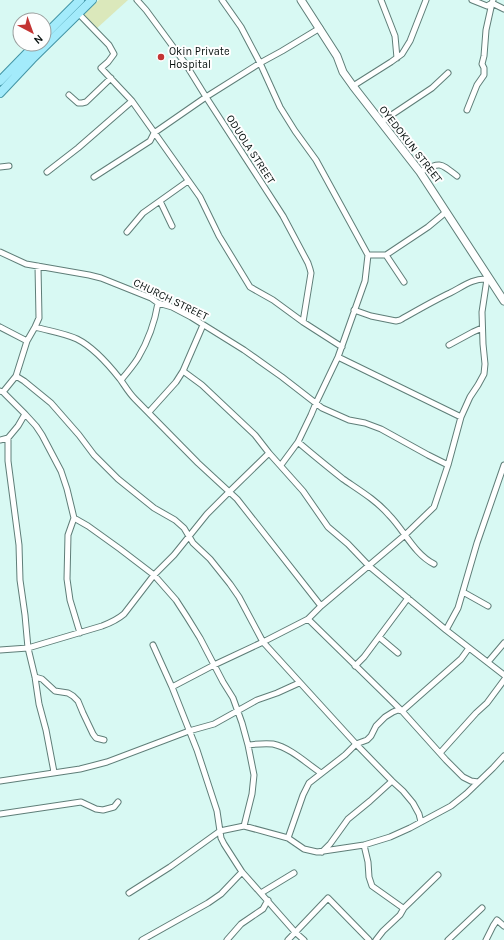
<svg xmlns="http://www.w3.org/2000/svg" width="504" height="940" viewBox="0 0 504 940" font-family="Karla,sans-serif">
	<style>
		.green { fill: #dbe8bb }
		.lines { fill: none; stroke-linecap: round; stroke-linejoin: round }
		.street-casing { stroke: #5f7e78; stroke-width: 7 }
		.secondary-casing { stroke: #5f7e78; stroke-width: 9 }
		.primary-casing { stroke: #4395a5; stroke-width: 10 }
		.street { stroke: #fff; stroke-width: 5 }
		.secondary { stroke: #fff; stroke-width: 7 }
		.primary { stroke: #a3ebfb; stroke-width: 8 }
		.poi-dot { fill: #c33433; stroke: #fefefe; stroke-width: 1.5 }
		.labels { text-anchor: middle; stroke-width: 4; stroke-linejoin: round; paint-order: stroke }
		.poi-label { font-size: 11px; fill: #040e0c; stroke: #fefefe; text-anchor: start }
		.street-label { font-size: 11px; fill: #040e0c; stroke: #fefefe }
	</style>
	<rect width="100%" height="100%" fill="#d8f9f3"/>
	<path class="green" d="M99 0H128L96 29 83 14Z"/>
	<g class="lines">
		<g class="street-casing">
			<path id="street" d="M137 0 146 10 185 63 206 97 283 216 308 263 310 269 311 273 303 322
				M222 0 241 27 260 63 280 107 295 131 316 160 368 255 365 281 338 357 316 403 311 415 298 442 281 465
				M381 0 395 36 397 58
				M472 0 487 6 492 3 504 9
				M78 13 109 45 114 54 108 62 101 68 132 101 200 197 219 236 247 282 250 287 273 300 303 322 342 347
				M353 86 391 62 402 54 410 41 426 0
				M69 95 78 103H82L86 102 111 78
				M467 110 477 85 484 75V68L482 64 484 56 486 30 492 3 493 0
				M381 122 432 88 448 73
				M0 167 9 166
				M47 172 78 148 132 101
				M420 172C441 162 439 162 457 176
				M94 177 150 141 154 133 206 97 260 63 282 51 320 28
				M160 201 172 226
				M127 232 143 213 188 181
				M0 252 26 264 89 275 101 278 151 298 158 303 172 307 191 317 244 350 282 377 322 408 349 420 365 423 381 429 428 455 448 465
				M368 255H386L428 227 446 212
				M386 255 404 282
				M354 310 371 316 396 321 400 320C416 311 433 301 450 293 462 287 473 278 487 279
				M0 327 27 341
				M35 327C49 331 64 333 77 339 93 347 109 365 120 379 125 386 129 393 135 399L198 463 237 499 321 606
				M449 345 473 332 482 328
				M338 357 461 417
				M183 371 202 385 255 435 269 453 303 491 328 527 348 544 369 566 446 630 504 675
				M16 376 24 381 51 403 79 435 94 455 118 479 154 508 175 520 184 528 193 543 210 559 230 584 239 597 263 642 356 744 392 781 403 791 413 803 419 814 421 822
				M121 380C127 373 133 366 138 358 148 341 155 321 158 303
				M0 391 3 392 25 414 36 426 42 435 61 471 67 489 74 518 68 535 67 579 70 600 80 633
				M3 392 16 376 27 341 35 327 39 318 38 266
				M149 412 176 382 183 371 203 325
				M8 438V461L19 545 20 580 25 615 28 648 35 677 39 704 46 730 54 772
				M0 440 8 438 18 426 25 414
				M298 442C313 455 328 467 343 479 359 490 376 500 389 515 404 530 414 554 434 564
				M74 518 88 526 120 549 154 575 176 600 187 617 200 638 223 682 233 698 242 723 248 745 254 775 252 794 244 826
				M463 592 488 606
				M308 619 402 711 446 760 463 777 471 781 478 782
				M446 630 458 608 477 543 504 465
				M379 637 398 653
				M153 645 172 687 197 750 217 811 221 838 224 844 242 872 295 932 304 940
				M0 650 28 648 102 626C110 623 117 620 124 614L154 575 174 555 207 514 229 492 269 453
				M488 662 504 643
				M355 666 364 657 408 598
				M35 677 42 679 55 691 68 693 73 696 78 701 83 713 93 734 96 738 104 740
				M172 687 214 665 263 642 308 619 321 606 405 535 434 507 448 465 461 417 470 397 478 385 484 374 485 364 483 344 482 312 487 279V276
				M248 745C256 744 265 743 273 744 291 748 306 763 321 773
				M440 753 476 713 487 703 504 680
				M0 781 80 769 107 762 189 731 214 724 257 700 277 693 299 683
				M0 814 81 802 96 809 103 810 114 807 118 802
				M288 838 303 795 309 783 345 755 356 744 367 740 371 736 376 726 385 717 393 712 398 710 402 711 461 659 469 648
				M364 845 368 862 369 877 372 886 403 908H404L400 915 383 931 376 940
				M322 852 330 844 348 819 370 801 392 781
				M129 893 170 867 220 831 244 826 288 838 304 849 317 852 364 845 390 837 410 828 451 806 466 794 493 768 504 756
				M261 893 294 873
				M404 908 438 875
				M142 940 208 903 221 894 242 872
				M227 940 241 924 263 909 268 900
				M288 940 328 898 369 940
				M448 940 482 908
				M486 940 493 926 497 920 504 926"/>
		</g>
		<g class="secondary-casing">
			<path id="secondary" d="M301 0 337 56 343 72 353 86 420 172 504 301"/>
		</g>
		<g class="primary-casing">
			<path id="primary" d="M44 36 80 0
				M0 81 36 44
				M0 93 32 59 92 0"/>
		</g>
		<use href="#street" class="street"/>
		<use href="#secondary" class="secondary"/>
		<use href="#primary" class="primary"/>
	</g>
	<circle class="poi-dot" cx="161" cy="57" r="4"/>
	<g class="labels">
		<g class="poi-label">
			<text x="169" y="55">Okin Private<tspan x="169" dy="13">Hospital</tspan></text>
		</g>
		<g class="street-label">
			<text transform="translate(411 144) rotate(52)" y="4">OYEDOKUN STREET</text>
			<text transform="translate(251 149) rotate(57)" y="4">ODUOLA STREET</text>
			<text transform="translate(171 299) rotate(26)" y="4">CHURCH STREET</text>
		</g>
	</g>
	<g transform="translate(32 32) rotate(139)"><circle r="19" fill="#fefefe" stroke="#9a9e9d"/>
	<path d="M0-3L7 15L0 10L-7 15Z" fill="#c33433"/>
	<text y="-6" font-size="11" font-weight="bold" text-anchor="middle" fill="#040e0c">N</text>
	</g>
</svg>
